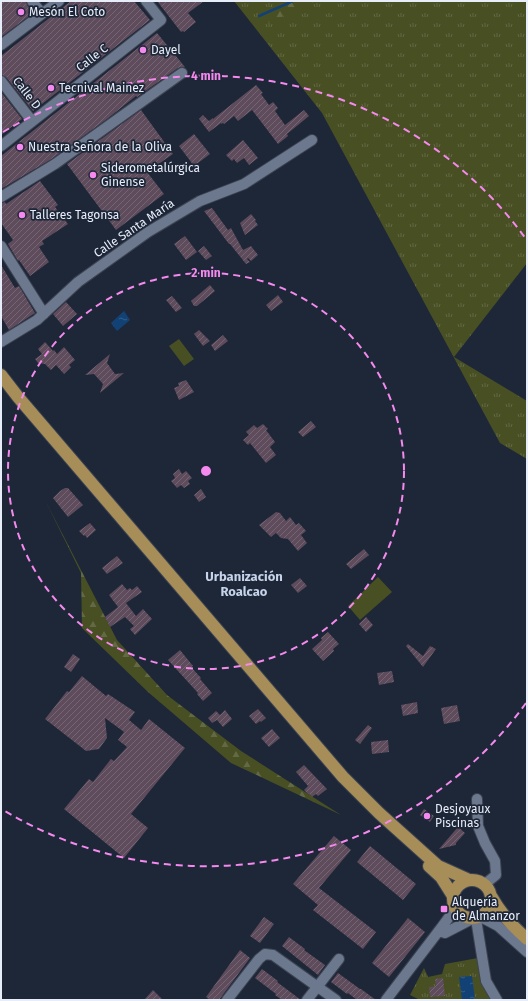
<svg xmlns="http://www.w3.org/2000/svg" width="528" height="1001" viewBox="0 0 528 1001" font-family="'Fira Sans',sans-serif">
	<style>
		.grass { fill: url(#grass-tufts) }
		.forest { fill: url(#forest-firs) }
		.pitch { fill: #484f23 }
		.water { fill: url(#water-ripples) }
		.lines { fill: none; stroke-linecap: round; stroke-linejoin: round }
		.stream { stroke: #124275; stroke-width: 2.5 }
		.building { fill: url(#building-hatch) }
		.minor-casing { stroke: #3d4453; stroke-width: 12 }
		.major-casing { stroke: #3d4453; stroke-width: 14 }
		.minor { stroke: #6c788d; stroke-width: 10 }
		.major { stroke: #a78d58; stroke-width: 12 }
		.ring { fill: none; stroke: #f589ee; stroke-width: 2; stroke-dasharray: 7 5 }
		.poi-dot { fill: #f589ee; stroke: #1d2738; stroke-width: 1.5 }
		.labels { text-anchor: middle; stroke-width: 3.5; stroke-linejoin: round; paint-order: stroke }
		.poi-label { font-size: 12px; fill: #e7edf9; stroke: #1d2738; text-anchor: start }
		.street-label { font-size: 12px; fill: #e7edf9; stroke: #1d2738 }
		.neighbourhood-label { font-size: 13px; font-weight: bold; fill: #c6d3ea; stroke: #1d2738 }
		.centre { fill: #f589ee; stroke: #1d2738; stroke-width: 2 }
		.ring-label { font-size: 12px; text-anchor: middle; font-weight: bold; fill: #f589ee; stroke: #1d2738; stroke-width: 3.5; stroke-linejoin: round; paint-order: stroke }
	</style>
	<defs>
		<pattern id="grass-tufts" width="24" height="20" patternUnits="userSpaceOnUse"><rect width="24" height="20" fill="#484f23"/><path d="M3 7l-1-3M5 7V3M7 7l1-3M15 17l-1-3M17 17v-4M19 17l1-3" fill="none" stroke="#626944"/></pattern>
		<pattern id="forest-firs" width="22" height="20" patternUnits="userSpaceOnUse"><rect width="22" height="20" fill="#484f23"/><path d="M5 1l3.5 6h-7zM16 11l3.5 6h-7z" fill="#626944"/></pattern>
		<pattern id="water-ripples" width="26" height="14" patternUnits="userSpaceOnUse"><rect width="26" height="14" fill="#124275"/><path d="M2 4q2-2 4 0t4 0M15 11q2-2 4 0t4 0" fill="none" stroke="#345e89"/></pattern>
		<pattern id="building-hatch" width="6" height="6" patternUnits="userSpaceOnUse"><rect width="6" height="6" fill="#5e4b5b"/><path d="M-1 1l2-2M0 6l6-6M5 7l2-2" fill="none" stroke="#756573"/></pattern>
	</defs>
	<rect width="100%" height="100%" fill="#1d2738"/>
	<path class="grass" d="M234 1H527V263L454 357 527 401V459L500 443 322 113Z
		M478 958 493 1000H420L410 995 424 968 428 977 442 974 445 964Z"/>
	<path class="forest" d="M280 1H315L306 6 267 23V9Z
		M46 502 117 640 167 695 241 751 341 815 231 763 148 692 82 628 81 573Z"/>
	<path class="pitch" d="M179 339 194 359 184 366 169 346Z
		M378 577 392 592 360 620 348 606Z"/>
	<path class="water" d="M124 311 130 320 117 331 111 323Z
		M472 976 475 1000H462L459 977Z"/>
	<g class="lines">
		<path class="stream" d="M259 16 293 1"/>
	</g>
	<path class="building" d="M1 1H26L27 5 33 13 1 37Z
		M71 1H134L150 20 33 111 6 77 1 75V56Z
		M157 1H204L188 13 196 22 184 32 183 31 181 32Z
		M157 33 185 67H182L178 68 137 97 136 96 107 119 50 160 1 189V156Z
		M256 85 263 93 261 94 269 105 273 102 278 108 275 111 285 125 304 110 309 116 287 134 288 136 278 144 252 110 238 121 234 116 224 124 223 123 221 124V123L209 132 199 119 203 115 209 121 213 118V119Z
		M1 92 22 119 1 135Z
		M141 110 173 154 147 172 164 194 116 230 67 164Z
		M194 134 210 154 194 166 179 146Z
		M243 140 258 158 249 165 244 158 237 163 234 159 232 161 226 155Z
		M40 181 58 205 55 207 68 224 42 241 44 244 39 247 49 262 30 276 19 260 18 261 8 244 13 240 1 223V203L5 202 6 204Z
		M212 208 228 230 231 228 243 250 251 246 258 255 251 261 248 258 247 259 250 262 246 264 230 244H229L204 211Z
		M251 214 256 220 255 221 258 225 245 235 240 223Z
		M185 236 197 252 186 260 174 244Z
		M204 246 212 256 206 260 198 251Z
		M1 265 15 288 19 286 35 313 9 330 1 316Z
		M210 285 215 291 197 306H194L191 301Z
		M278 295 283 302 271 311 266 305Z
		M172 296 182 308 176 312 166 300Z
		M66 302 77 314 63 326 53 314Z
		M199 330 210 341 203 346 194 334Z
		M223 335 228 341 215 351 211 345Z
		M45 342 53 351 54 350 57 354 64 347 75 360 69 365 71 367 64 374 56 365 51 370 45 364 38 363 35 359 42 354 38 349Z
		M110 354 107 363 115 374 124 373 100 393 103 384 94 374 85 375Z
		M186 380 194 392 179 400 174 388 179 386 178 383Z
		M311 421 316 427 303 437 298 432Z
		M263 424 268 429 266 430 275 442 270 447 276 455 266 463 250 443 248 445 243 440 249 435 246 432 254 425 257 428Z
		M179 469 182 474 186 471 192 478 188 481 190 484 184 488 181 485 177 488 171 481 175 478 173 474Z
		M65 488H68L83 505 68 517 53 498 60 491Z
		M201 489 206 497 199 502 194 495Z
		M276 512 280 513 286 521 290 517 296 525 299 523 306 531 301 535 307 543 298 551 288 539 281 538 276 533 271 537 259 525Z
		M90 523 96 530 87 538 85 535 84 536 79 531Z
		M364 549 369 555 351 569 346 564Z
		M117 556 123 563 107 574 102 568Z
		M300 578 307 586 298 593 291 585Z
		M122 584 127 590 130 588 132 590 137 586 142 592 126 603 136 616 143 609 152 619 135 635 130 629 134 626 125 617 110 627 105 617 118 607 109 595Z
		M366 617 373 625 366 632 359 624Z
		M328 632 339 644 333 649 334 651 323 661 312 649 322 640 321 638Z
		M408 644 423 656 430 646 436 649 423 667 406 646Z
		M180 650 193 666 191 667 201 678 200 679 212 693 203 701 197 694 198 693 168 660Z
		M73 654 80 659 71 672 64 667Z
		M392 671 394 682 379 685 377 673Z
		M82 676 106 696 108 694 135 712 129 720 141 730 149 719 185 748 131 814 148 828 124 858 64 809 89 779 93 782 111 759 114 761 127 747 118 740 124 732 105 718 107 738 99 749 86 751 45 719 67 691 69 692Z
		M417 702 418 713 403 716 401 705Z
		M457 705 460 721 444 724 441 708Z
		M258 709 266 718 261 722 260 721 256 724 249 716Z
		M225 710 232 719 223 727 217 720 212 723 208 718 216 711 220 715Z
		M368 725 372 728 360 744 355 740Z
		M272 729 280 738 269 747 261 738Z
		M388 740 389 752 372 754 371 742Z
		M304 765 327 789 318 796 316 794 312 797 309 794H308L304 790 308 786 296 772Z
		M424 809 434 816 430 822 420 815Z
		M458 827 465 833 456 843V845L439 849Z
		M334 836 351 850 319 888 376 932 363 949 313 910 318 905 293 884Z
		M370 846 416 884 403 900 357 862Z
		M264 917 274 924 260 943 250 936Z
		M408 918 425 932 389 977 372 963Z
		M289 937 305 949 304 950 325 965 318 975 282 946Z
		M240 950 250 958 219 1000H210L206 997Z
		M262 969 278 981 277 982 301 1000H282L275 995 276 994 255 978Z
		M338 973 360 989H361L376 1000H357L348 993 347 994 331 982Z
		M443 978 445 996 430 997 429 987 436 986 435 979Z
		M153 990 163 1000H144Z"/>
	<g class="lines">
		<g class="minor-casing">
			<path id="minor" d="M32 1 42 14
				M1 45 59 1
				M1 81 32 121
				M1 146 161 20 146 1
				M1 197 55 164 182 73
				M1 246 44 314
				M1 342 37 320 78 282 148 232 200 201 244 184 312 140
				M477 799 478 826 485 843 495 861 496 875 485 884
				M455 909 441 928 442 932 445 933 472 919
				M481 917 498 926 527 952
				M476 919 486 981 497 1000
				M227 1000 259 959 265 954 273 955 336 1000
				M307 1000 339 959
				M386 1000 441 928"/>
		</g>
		<g class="major-casing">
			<path id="major" d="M1 375 18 397 343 777 379 813 438 866 469 880
				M429 866 441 877 453 896
				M453 899a19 19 0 1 1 38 0a19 19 0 1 1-38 0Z
				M491 896C501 914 512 926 527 939"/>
		</g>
		<use href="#minor" class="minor"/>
		<use href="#major" class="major"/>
	</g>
	<g class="ring">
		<circle cx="206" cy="471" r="198"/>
		<path d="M526 703A395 395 0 0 1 3 810M3 132A395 395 0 0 1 526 239"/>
	</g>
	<g class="poi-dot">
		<circle cx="21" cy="12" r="4"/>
		<circle cx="143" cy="50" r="4"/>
		<circle cx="51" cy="88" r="4"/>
		<circle cx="20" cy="147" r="4"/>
		<circle cx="93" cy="175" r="4"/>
		<circle cx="22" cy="215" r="4"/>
		<circle cx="427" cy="816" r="4"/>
		<rect x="440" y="905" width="8" height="8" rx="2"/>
	</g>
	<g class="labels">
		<g class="poi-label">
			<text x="29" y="16">Mesón El Coto</text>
			<text x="151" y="54">Dayel</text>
			<text x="59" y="92">Tecnival Mainez</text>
			<text x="28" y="151">Nuestra Señora de la Oliva</text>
			<text x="101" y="172">Siderometalúrgica<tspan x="101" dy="14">Ginense</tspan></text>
			<text x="30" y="219">Talleres Tagonsa</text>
			<text x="435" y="813">Desjoyaux<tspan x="435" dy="14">Piscinas</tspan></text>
			<text x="452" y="906">Alquería<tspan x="452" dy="14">de Almanzor</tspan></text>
		</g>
		<g class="street-label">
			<text transform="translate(92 58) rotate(-38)" y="4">Calle C</text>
			<text transform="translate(27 93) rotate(52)" y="4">Calle D</text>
			<text transform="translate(134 228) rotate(-34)" y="4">Calle Santa María</text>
		</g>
		<g class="neighbourhood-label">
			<text x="244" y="581">Urbanización<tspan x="244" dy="15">Roalcao</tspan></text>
		</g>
	</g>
	<circle cx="206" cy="471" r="6" class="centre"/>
	<g class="ring-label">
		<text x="206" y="80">4 min</text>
		<text x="206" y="277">2 min</text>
	</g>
	<rect width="528" height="1001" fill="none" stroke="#e7edf9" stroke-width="4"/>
</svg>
